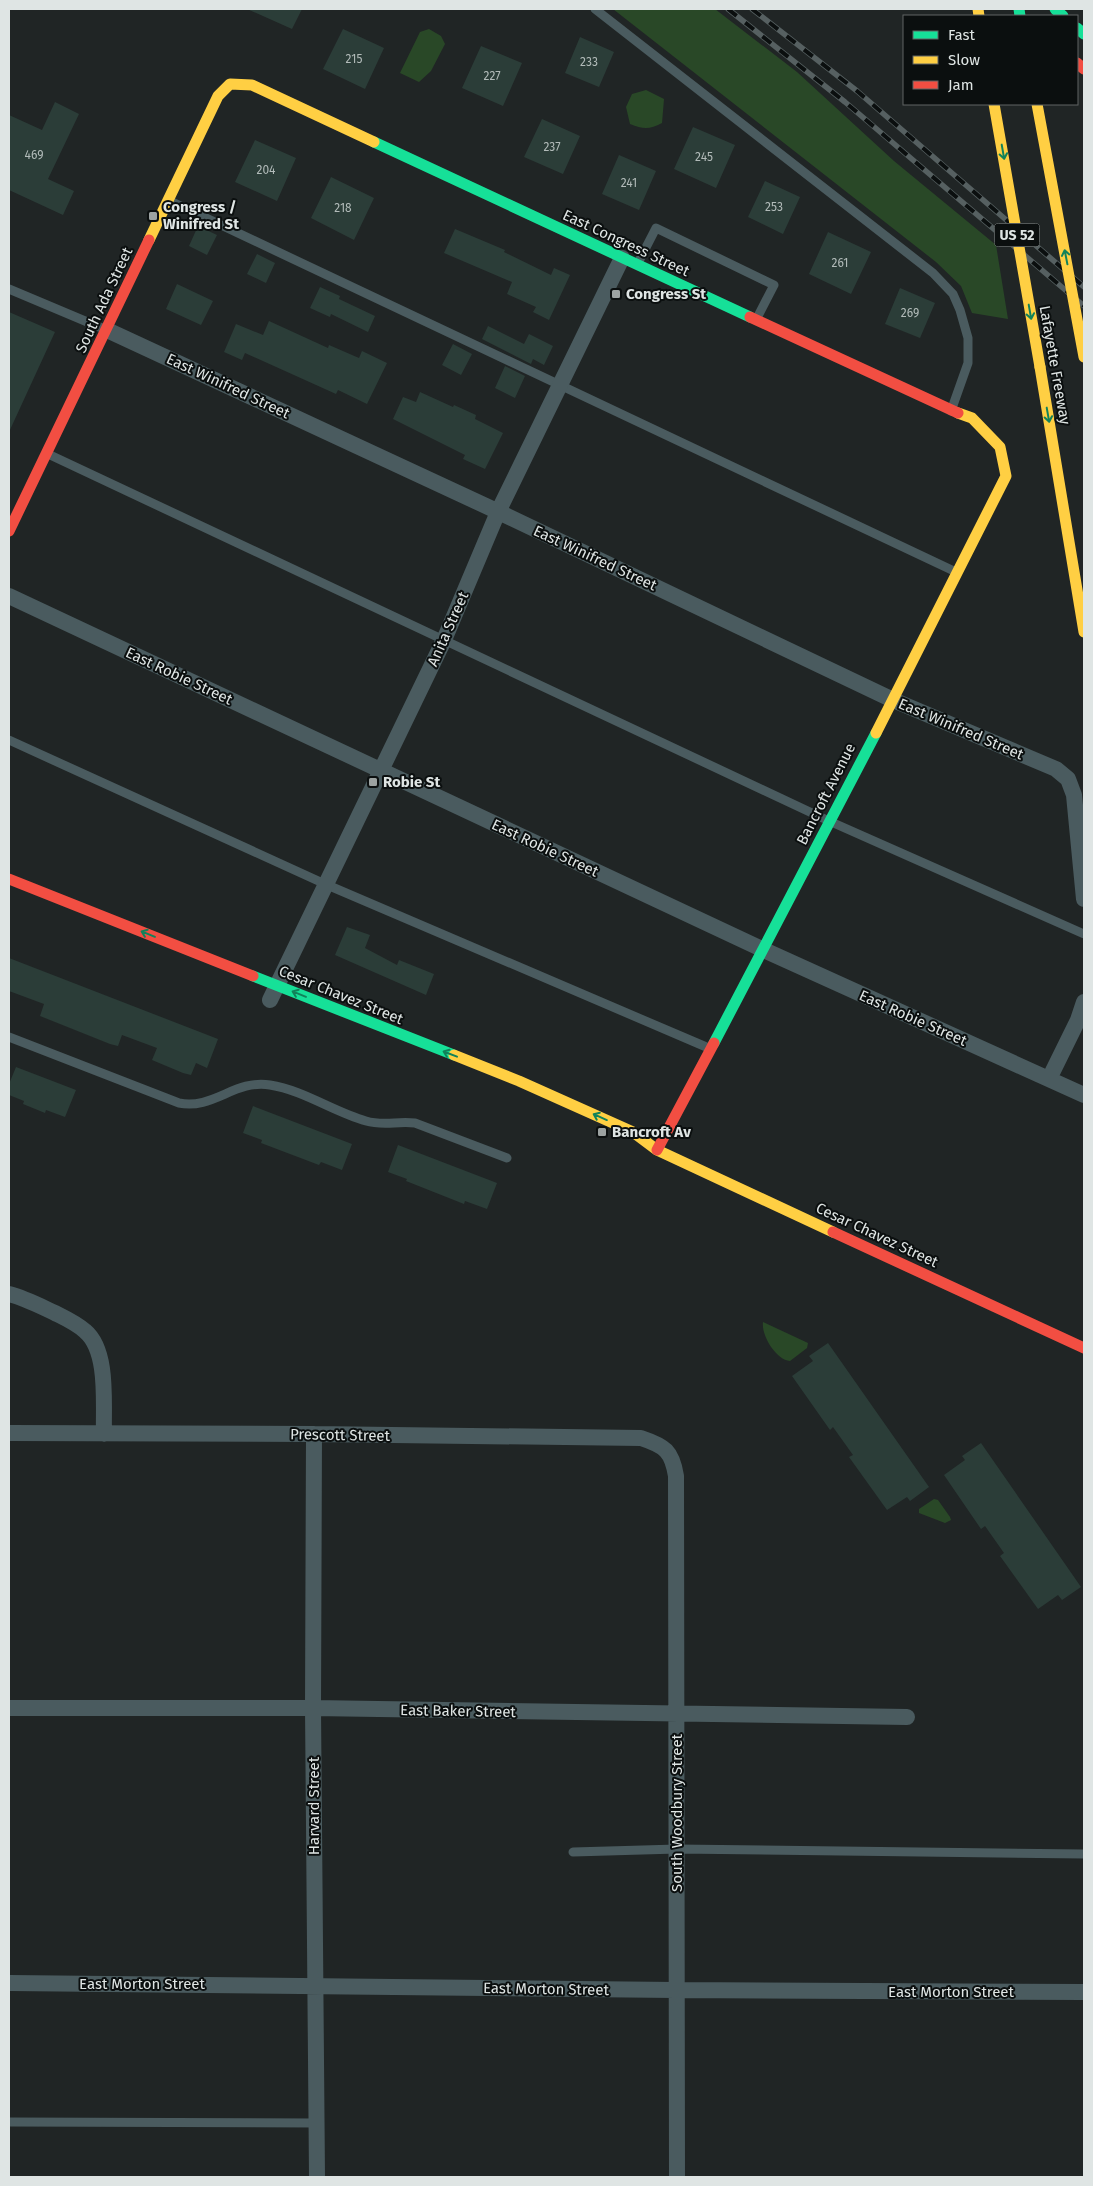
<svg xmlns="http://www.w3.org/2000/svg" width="1093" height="2186" viewBox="0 0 1093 2186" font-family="'Fira Sans',sans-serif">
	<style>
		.green { fill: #294827 }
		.building { fill: #2b3d38 }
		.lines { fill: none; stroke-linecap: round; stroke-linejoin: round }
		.lane { stroke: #4a5b5f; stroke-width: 9 }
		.street { stroke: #4a5b5f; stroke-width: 16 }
		.fast { stroke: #16e098; stroke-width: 11 }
		.slow { stroke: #ffcf43; stroke-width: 11 }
		.jam { stroke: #f24e42; stroke-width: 11 }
		.rail-casing { stroke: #566061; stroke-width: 5.5 }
		.rail { stroke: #0b0f0f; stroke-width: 4; stroke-dasharray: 11; stroke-linecap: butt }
		.fast-bridge { stroke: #16e098; stroke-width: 11 }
		.slow-bridge { stroke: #ffcf43; stroke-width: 11 }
		.oneway { stroke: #11825a }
		.poi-dot { fill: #9ca2a1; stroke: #0b0f0f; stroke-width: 2 }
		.labels { text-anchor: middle; stroke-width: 4; stroke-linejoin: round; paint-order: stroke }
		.number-label { font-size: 12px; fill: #b2bbb9 }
		.shield { fill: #0b0f0f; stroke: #9fa5a4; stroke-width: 1 }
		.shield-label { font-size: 14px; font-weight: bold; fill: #dfe5e4 }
		.poi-label { font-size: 15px; font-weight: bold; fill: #dfe5e4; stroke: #0b0f0f; text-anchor: start }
		.street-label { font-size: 15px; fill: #dfe5e4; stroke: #0b0f0f }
	</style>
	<rect width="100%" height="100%" fill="#202525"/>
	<path class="green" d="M613 9H715L797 72 894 161 996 245 1008 319 972 313 961 286 936 262Z
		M429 29 441 36 445 44 431 71 419 82 400 73 420 32Z
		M646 90 664 99 662 123C649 130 643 129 630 124L626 107 632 94Z
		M763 1322 808 1343 807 1348 790 1361C776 1360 761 1335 763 1322Z
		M934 1499 938 1500 950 1517 951 1520 945 1523 919 1513V1509Z"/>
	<path class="building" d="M247 9H302L292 29Z
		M343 29 384 48 365 89 323 69Z
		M580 37 614 52 599 87 565 73Z
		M481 46 522 63 503 106 462 88Z
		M55 102 79 114 48 179 74 191 63 215 9 190V115L42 130Z
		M542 119 580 136 563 174 524 157Z
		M693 127 735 145 716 188 674 169Z
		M255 140 296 158 277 201 235 182Z
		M619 155 656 171 639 210 602 194Z
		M331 177 374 198 354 240 311 218Z
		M765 181 800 197 783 234 748 217Z
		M198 226 217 235 207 255 189 246Z
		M455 229 505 250 504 252 551 275 554 268 570 275 549 320 533 312 536 307 507 294 512 282 444 253Z
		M828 232 871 252 851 294 809 274Z
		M257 254 275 263 266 283 247 274Z
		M177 284 213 301 201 325 166 309Z
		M320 287 340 296 339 299 375 316 368 332 331 314 330 317 310 308Z
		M900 288 935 303 920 338 885 324Z
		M9 312 55 332 9 432Z
		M269 321 328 348 329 345 359 358 362 351 387 363 367 404 338 390 336 394 245 353 242 360 224 352 236 324 263 335Z
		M488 326 524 344 529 334 553 346 544 365 533 359 531 364 482 339Z
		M453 344 472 354 461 375 442 365Z
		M505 366 525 376 515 398 495 388Z
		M420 392 453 407 454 405 476 415 475 419 503 433 485 469 463 459 465 455 393 419 403 397 416 402Z
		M347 927 370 935 365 948 397 965 399 960 434 974 426 995 335 955Z
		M9 958 218 1039 207 1068 196 1063 191 1075 183 1073 152 1060 157 1048 122 1035 118 1046 110 1044 40 1016 44 1004 9 991Z
		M16 1067 76 1090 65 1117 46 1110 45 1113 23 1104 24 1101 9 1095V1084Z
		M253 1106 352 1144 342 1170 321 1162 319 1165 261 1143 262 1140 243 1133Z
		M398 1145 497 1183 487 1209 465 1201 464 1204 406 1181 407 1179 388 1172Z
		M828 1343 929 1487 910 1501 907 1497 887 1510 849 1457 853 1455 833 1427 830 1430 792 1376 813 1361 809 1356Z
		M981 1443 1081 1587 1062 1600 1058 1595 1038 1609 1000 1556 1004 1553 985 1526 981 1529 944 1475 965 1460 962 1456Z"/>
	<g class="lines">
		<path class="lane" d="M595 9 933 273 953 294 960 310 968 338V363L951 411
			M168 200 956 572
			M638 263 656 228 774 285 757 318
			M9 289 104 329
			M48 454 829 821 1084 934
			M9 740 325 884 711 1049
			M9 1037 179 1103C213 1110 235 1079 270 1085 303 1090 334 1112 366 1121 383 1126 397 1121 415 1123L507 1158
			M573 1852 677 1849 1084 1854
			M9 2122 317 2123"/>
		<path class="street" d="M107 330 486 506 893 700 1056 769 1068 779 1074 795 1084 899
			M9 596 764 950 1084 1095
			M270 1000 444 640 498 512 622 258
			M1049 1079 1078 1020 1084 1002
			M9 1294C25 1298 40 1306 55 1313 65 1318 76 1323 85 1331 109 1351 103 1404 104 1434
			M9 1433 314 1434 641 1438C665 1446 672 1451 676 1476L677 2177
			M314 1434 313 1708 317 2177
			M9 1708H313L907 1717
			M9 1983 675 1990 1084 1992"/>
		<path class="fast" d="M1055 9 1063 16
			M1077 28 1084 34
			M374 142 750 317
			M253 976 454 1055
			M714 1043 876 733"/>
		<path class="slow" d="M978 9 979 16
			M149 240 218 96 230 84 252 85 374 142
			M1040 367 1084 632
			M876 733 1006 476 1000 447 972 418 958 413
			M454 1055 519 1081 633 1132 657 1150 833 1232"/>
		<path class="jam" d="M1077 63 1084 69
			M750 317 958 413
			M9 531 149 240
			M9 879 253 976
			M657 1150 714 1043
			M833 1232 1084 1348"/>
		<g class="rail-casing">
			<path id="rail" d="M728 9 845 102 1084 306
				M752 9 857 91 1084 287"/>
		</g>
		<use href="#rail" class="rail"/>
		<path class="fast-bridge" d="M1019 9 1020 16"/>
		<path class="slow-bridge" d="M994 104 1040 367
			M1037 104 1084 357"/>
	</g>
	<defs><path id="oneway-shaft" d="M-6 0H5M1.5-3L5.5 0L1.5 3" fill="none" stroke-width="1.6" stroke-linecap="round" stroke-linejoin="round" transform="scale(1.25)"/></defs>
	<g class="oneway">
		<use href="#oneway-shaft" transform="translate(1003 152) rotate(80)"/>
		<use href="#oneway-shaft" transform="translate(1066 257) rotate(-101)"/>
		<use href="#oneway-shaft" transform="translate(1030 312) rotate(80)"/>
		<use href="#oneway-shaft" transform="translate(1048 415) rotate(80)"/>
		<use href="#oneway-shaft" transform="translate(148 934) rotate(-158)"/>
		<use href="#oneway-shaft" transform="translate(299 994) rotate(-158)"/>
		<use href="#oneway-shaft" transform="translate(450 1054) rotate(-159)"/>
		<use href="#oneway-shaft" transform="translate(600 1117) rotate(-156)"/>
	</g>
	<g class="poi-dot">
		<rect x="148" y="211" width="10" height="10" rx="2.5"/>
		<rect x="611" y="289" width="10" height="10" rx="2.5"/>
		<rect x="368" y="777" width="10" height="10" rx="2.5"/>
		<rect x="597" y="1127" width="10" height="10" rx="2.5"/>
	</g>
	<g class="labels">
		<g class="number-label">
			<text x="354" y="63">215</text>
			<text x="589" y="66">233</text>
			<text x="492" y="80">227</text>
			<text x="552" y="151">237</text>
			<text x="34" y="159">469</text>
			<text x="704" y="161">245</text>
			<text x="266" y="174">204</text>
			<text x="629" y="187">241</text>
			<text x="774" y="211">253</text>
			<text x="343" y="212">218</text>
			<text x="840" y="267">261</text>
			<text x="910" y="317">269</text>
		</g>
		<rect class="shield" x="994.5" y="223.5" width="45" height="23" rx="4"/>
		<g class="shield-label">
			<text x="1017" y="240">US 52</text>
		</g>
		<g class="poi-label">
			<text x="163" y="212">Congress /<tspan x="163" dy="17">Winifred St</tspan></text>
			<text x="626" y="299">Congress St</text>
			<text x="383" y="787">Robie St</text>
			<text x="612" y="1137">Bancroft Av</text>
		</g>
		<g class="street-label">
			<text transform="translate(626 243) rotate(25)" y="5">East Congress Street</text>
			<text transform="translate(104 300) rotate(-65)" y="5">South Ada Street</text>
			<text transform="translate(1055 365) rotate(80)" y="5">Lafayette Freeway</text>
			<text transform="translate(228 386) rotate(25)" y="5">East Winifred Street</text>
			<text transform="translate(595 558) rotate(25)" y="5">East Winifred Street</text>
			<text transform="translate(448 629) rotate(-66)" y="5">Anita Street</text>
			<text transform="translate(179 676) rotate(25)" y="5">East Robie Street</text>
			<text transform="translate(961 729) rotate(23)" y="5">East Winifred Street</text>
			<text transform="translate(826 794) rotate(-63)" y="5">Bancroft Avenue</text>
			<text transform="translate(545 848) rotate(25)" y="5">East Robie Street</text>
			<text transform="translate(341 995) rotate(22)" y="5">Cesar Chavez Street</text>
			<text transform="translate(913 1018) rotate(24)" y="5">East Robie Street</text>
			<text transform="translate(877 1235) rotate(25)" y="5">Cesar Chavez Street</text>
			<text transform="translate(340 1435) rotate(1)" y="5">Prescott Street</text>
			<text transform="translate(458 1711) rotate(1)" y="5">East Baker Street</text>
			<text transform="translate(314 1806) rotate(-90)" y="5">Harvard Street</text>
			<text transform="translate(677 1813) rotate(-90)" y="5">South Woodbury Street</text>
			<text x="142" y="1989">East Morton Street</text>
			<text transform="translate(546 1989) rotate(1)" y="5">East Morton Street</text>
			<text x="951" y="1997">East Morton Street</text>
		</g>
	</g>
	<rect width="1093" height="2186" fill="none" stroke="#dfe5e4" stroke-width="20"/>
	<rect x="903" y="15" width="175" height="90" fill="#0b0f0f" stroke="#606564"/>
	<rect x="913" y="31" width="25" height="8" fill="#16e098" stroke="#606564"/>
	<text x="948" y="40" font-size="15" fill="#dfe5e4">Fast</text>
	<rect x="913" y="56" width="25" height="8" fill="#ffcf43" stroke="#606564"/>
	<text x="948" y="65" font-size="15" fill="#dfe5e4">Slow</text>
	<rect x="913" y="81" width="25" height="8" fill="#f24e42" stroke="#606564"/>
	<text x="948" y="90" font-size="15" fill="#dfe5e4">Jam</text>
</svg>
